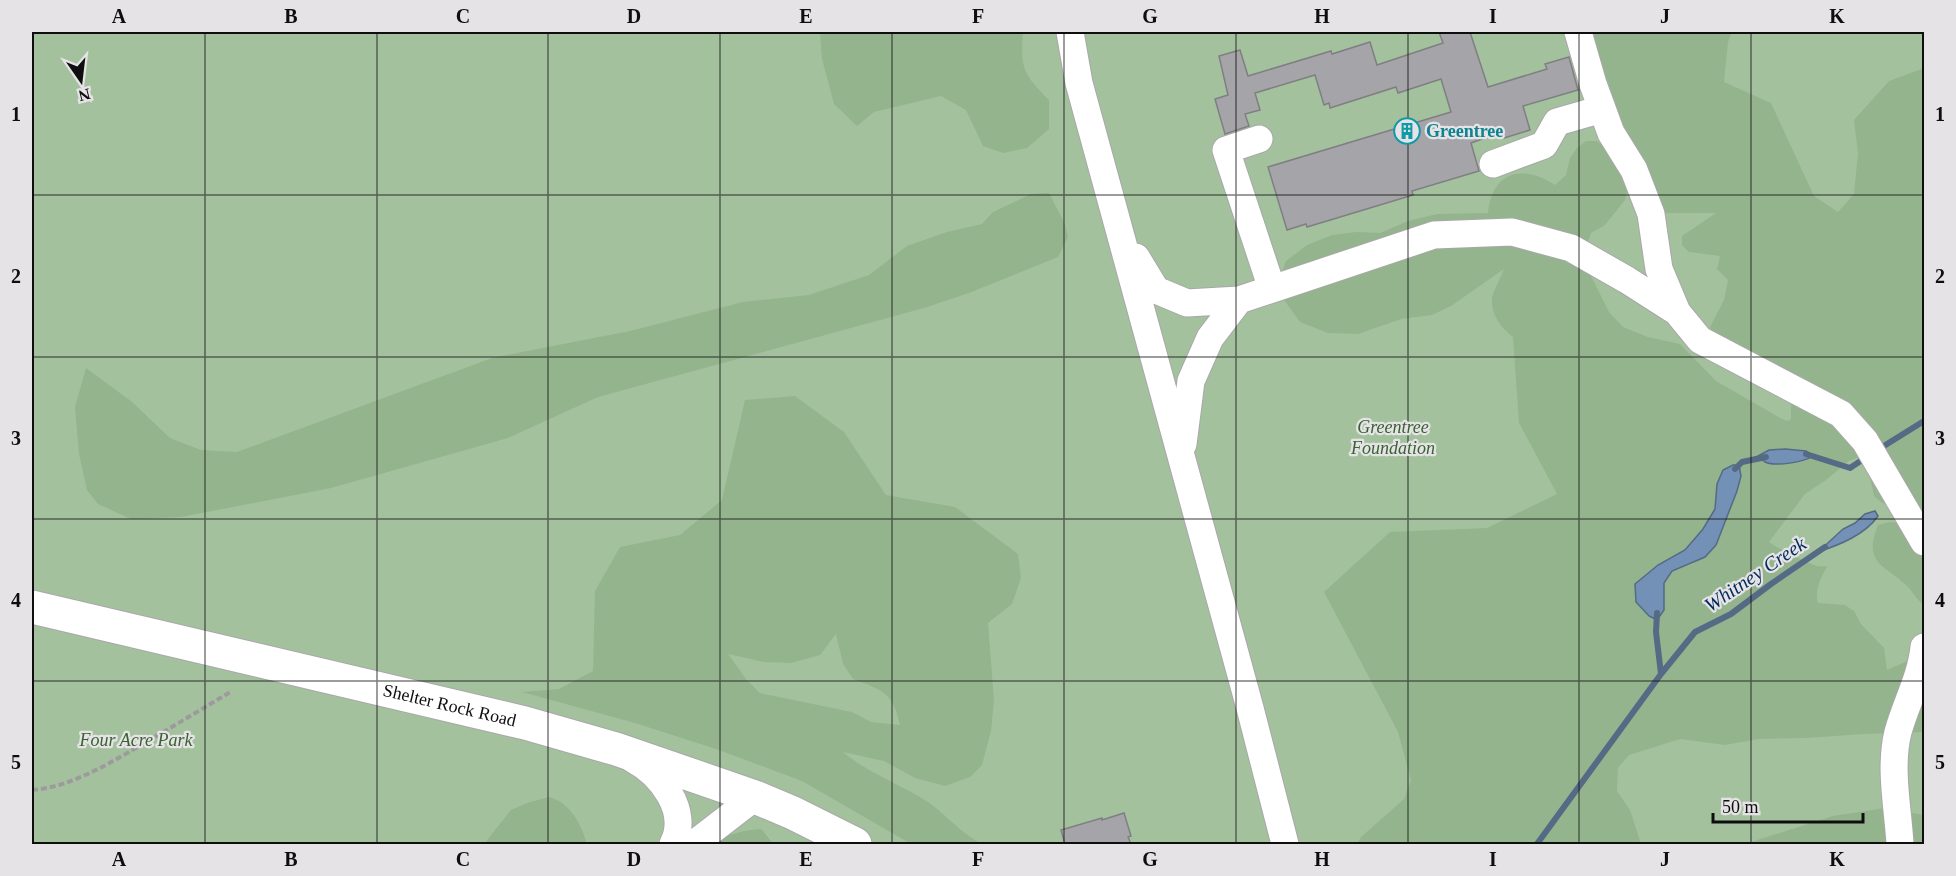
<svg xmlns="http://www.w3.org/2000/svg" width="1956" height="876" viewBox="0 0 1956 876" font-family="Georgia,serif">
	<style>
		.green { fill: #a4c19e }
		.forest { fill: #94b48d; fill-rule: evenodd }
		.water { fill: #7391b6; stroke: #556a84; stroke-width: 1.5 }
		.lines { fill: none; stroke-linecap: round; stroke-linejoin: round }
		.stream { stroke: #556a84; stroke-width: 6 }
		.building { fill: #a5a5a9; stroke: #7f7f83; stroke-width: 1.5 }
		.minor-casing { stroke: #a9a7aa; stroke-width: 29 }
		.major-casing { stroke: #a9a7aa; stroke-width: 35 }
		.path { stroke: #9d9a9d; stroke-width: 4; stroke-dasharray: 6 3; stroke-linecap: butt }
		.minor { stroke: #fff; stroke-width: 27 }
		.major { stroke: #fff; stroke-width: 33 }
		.grid { fill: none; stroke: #0f0e0f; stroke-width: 1.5; stroke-opacity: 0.55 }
		.labels { text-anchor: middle; stroke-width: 4.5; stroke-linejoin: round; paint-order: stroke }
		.culture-label { font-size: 18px; font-weight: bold; fill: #0d838f; stroke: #e6e3e7; text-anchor: start }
		.park-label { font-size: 18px; font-style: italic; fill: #38632f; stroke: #e6e3e7 }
		.street-label { font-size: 18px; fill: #0f0e0f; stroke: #e6e3e7 }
		.water-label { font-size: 20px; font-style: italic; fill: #002c5a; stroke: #e6e3e7 }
		.neatline { fill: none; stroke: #0f0e0f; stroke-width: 2 }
		.grid-label { font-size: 20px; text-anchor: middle; font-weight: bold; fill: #0f0e0f }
	</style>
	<rect width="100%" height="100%" fill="#e6e3e7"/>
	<path class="green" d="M32 32H1924V844H774L762 829 712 844H32Z"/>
	<path class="forest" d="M820 32H1023C1020 68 1023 74 1049 100V129L1027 148 1003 153 983 146 966 110 941 96 874 112 857 126 834 104 822 59Z
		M1591 32H1732L1728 42 1724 82 1771 103 1814 196 1838 212 1854 194 1858 153 1854 120 1889 81 1924 68V518L1881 502 1874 496 1869 473 1862 456 1849 461 1826 480 1805 494 1769 542C1775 547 1811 565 1817 566 1821 567 1824 566 1827 566 1821 579 1814 589 1818 603L1845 605 1854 611 1861 624 1884 648 1887 670 1914 658 1924 649V732L1863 734 1806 738 1758 739 1725 745 1680 739 1629 755 1618 768 1617 791 1630 810 1641 844H1357L1361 837 1404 799 1411 780 1398 732 1324 592 1390 532 1487 528 1557 494 1519 423 1513 337C1499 327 1487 309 1494 291 1497 284 1501 277 1504 269L1451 306 1432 315 1401 319 1358 334 1328 333 1300 322 1284 300 1278 282 1286 261 1307 245 1332 235 1356 232 1380 233 1408 221 1437 214 1488 213C1492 171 1523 164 1555 185L1566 175 1570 158 1577 148 1586 141H1597L1621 161 1629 181 1625 200 1605 225 1591 233 1586 247 1591 276 1609 312 1623 327 1648 337 1680 344 1716 381 1782 419 1788 421 1791 419V399L1716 342 1710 327 1724 300 1728 280 1717 269 1720 256 1689 252 1682 245V236L1716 213H1658L1625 132ZM1785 449 1812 456C1796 469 1775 462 1758 456L1769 450ZM1741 476 1723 529 1716 545 1692 564 1672 571 1664 583 1658 565 1685 550 1703 529 1715 509 1717 484Z
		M1049 193 1064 222 1068 237 1058 257 969 293 924 308 598 397 508 438 331 488 181 517 131 519 98 504 87 490 79 454 75 407 86 368 131 401 170 438 201 450 237 452 492 358 630 331 743 302 809 295 869 275 907 246 947 232 982 224 993 212 1031 194Z
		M795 396 844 432 886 495 955 507 1018 554 1021 578 1012 604 988 623 994 700 991 731 982 765 970 777 945 786 915 778 884 761 843 752C868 773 900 784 928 802 947 815 962 835 983 844H911L802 781 716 749 635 723 522 692 559 689 593 671 595 591 620 547 680 535 722 500 745 400ZM836 634 843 664 853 679C882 690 893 692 900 725L871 722 852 712 760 693 746 679 728 654 764 662 791 663 820 655Z
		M1890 522 1898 523 1924 547V605C1917 600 1914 594 1908 587 1886 565 1862 565 1878 525Z
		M549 797C571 803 581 824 587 844H484L511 810 527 803Z
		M1885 808 1924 815V844H1745L1833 816Z
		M762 829 774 844H712C727 834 744 830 762 829Z"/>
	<path class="water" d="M1785 449 1806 451 1813 456C1804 462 1776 467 1765 462 1762 460 1760 458 1758 456L1769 450Z
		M1733 465H1739L1741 476 1737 491 1716 545 1705 557 1672 571 1664 583V610L1657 620 1649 616 1636 602 1635 584 1658 565 1685 550 1703 529 1715 509 1717 484 1723 470Z
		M1875 511 1878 516C1865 535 1839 545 1818 552L1843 529 1855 523 1865 514Z"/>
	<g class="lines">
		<path class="stream" d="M1879 449 1924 421
			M1806 454 1850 468 1868 456
			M1735 469 1742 462 1766 457
			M1661 674 1695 632 1731 614 1771 584 1825 547
			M1537 844 1661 674 1656 632 1657 613"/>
	</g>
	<path class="building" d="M1439 32H1470L1488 87 1547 69 1545 64 1569 57 1578 90 1523 106 1530 130 1504 138 1502 132 1471 143 1479 171 1412 191 1413 195 1307 227 1306 224 1287 230 1268 167 1451 112 1441 79 1398 93 1396 87 1330 108 1329 103 1324 105 1315 75 1255 93 1260 110 1245 114 1249 126 1225 134 1215 99 1228 95 1219 56 1240 50 1248 76 1331 51 1332 54 1370 42 1377 65 1443 43Z
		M1124 813 1131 836 1128 837 1131 844H1065L1061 830 1102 818V820Z"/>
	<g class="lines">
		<g class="minor-casing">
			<path id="minor" d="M1070 32 1079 83 1250 708 1285 844
				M1578 32 1593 84 1611 133 1634 170 1651 214 1659 269 1677 312 1700 340 1841 414 1865 441 1924 542
				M1259 139 1226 150 1272 289
				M1493 164 1544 145 1557 122 1602 109
				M1136 257 1156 290 1187 303 1239 300 1434 235 1512 232 1571 248 1627 280 1677 312
				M1183 444 1191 381 1210 338 1239 300
				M633 759C661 774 690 811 673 844
				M694 844 755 797
				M1900 844C1898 808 1889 768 1898 732 1906 703 1921 677 1924 647"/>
		</g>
		<g class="major-casing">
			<g id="major">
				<path id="s1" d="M32 607 525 723 616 749 755 797 793 813 855 844"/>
			</g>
		</g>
		<path class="path" d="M32 790C71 787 108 764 141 745 172 727 202 709 232 691"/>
		<use href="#minor" class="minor"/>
		<use href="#major" class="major"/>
	</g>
	<path class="grid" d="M205 32V844M377 32V844M548 32V844M720 32V844M892 32V844M1064 32V844M1236 32V844M1408 32V844M1579 32V844M1751 32V844M32 195H1924M32 357H1924M32 519H1924M32 681H1924"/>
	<defs>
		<g id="building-ring" transform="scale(1.35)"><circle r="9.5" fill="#e6e3e7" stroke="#0f9aa8" stroke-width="1.5"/><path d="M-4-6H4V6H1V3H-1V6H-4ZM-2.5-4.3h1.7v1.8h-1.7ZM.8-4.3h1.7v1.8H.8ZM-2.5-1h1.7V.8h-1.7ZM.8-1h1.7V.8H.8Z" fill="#0f9aa8"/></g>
	</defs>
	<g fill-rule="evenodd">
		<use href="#building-ring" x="1407" y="131"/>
	</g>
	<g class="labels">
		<g class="culture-label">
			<text x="1426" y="137">Greentree</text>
		</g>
		<g class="park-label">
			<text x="1393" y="433">Greentree<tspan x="1393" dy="21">Foundation</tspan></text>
			<text x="136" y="746">Four Acre Park</text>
		</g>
		<g class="street-label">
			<text dy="6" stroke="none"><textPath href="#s1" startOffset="429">Shelter Rock Road</textPath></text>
		</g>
		<g class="water-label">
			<text transform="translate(1755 574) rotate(-34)" y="7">Whitney Creek</text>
		</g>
	</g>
	<rect width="1956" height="876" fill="none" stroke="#e6e3e7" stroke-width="66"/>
	<g transform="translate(81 81) rotate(166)" stroke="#e6e3e7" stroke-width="4.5" paint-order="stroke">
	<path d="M0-4.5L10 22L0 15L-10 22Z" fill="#0f0e0f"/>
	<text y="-9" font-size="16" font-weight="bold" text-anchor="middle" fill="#0f0e0f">N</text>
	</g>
	<path d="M1713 813v9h150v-9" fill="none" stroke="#0f0e0f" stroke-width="3"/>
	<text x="1722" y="813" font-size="18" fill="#0f0e0f" stroke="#e6e3e7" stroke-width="4.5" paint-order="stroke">50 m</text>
	<rect x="33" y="33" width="1890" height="810" class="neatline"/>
	<g class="grid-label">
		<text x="119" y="23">A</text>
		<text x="291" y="23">B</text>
		<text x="463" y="23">C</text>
		<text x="634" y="23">D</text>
		<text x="806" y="23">E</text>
		<text x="978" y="23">F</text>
		<text x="1150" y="23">G</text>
		<text x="1322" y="23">H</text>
		<text x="1493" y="23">I</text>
		<text x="1665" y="23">J</text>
		<text x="1837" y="23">K</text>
		<text x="16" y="121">1</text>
		<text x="1940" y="121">1</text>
		<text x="16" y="283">2</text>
		<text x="1940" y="283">2</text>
		<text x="16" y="445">3</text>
		<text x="1940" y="445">3</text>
		<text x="16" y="607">4</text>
		<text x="1940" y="607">4</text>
		<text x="16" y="769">5</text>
		<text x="1940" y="769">5</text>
		<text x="119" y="866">A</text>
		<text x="291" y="866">B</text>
		<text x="463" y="866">C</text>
		<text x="634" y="866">D</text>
		<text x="806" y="866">E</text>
		<text x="978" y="866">F</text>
		<text x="1150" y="866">G</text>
		<text x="1322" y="866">H</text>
		<text x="1493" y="866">I</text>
		<text x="1665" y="866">J</text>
		<text x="1837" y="866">K</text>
	</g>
</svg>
